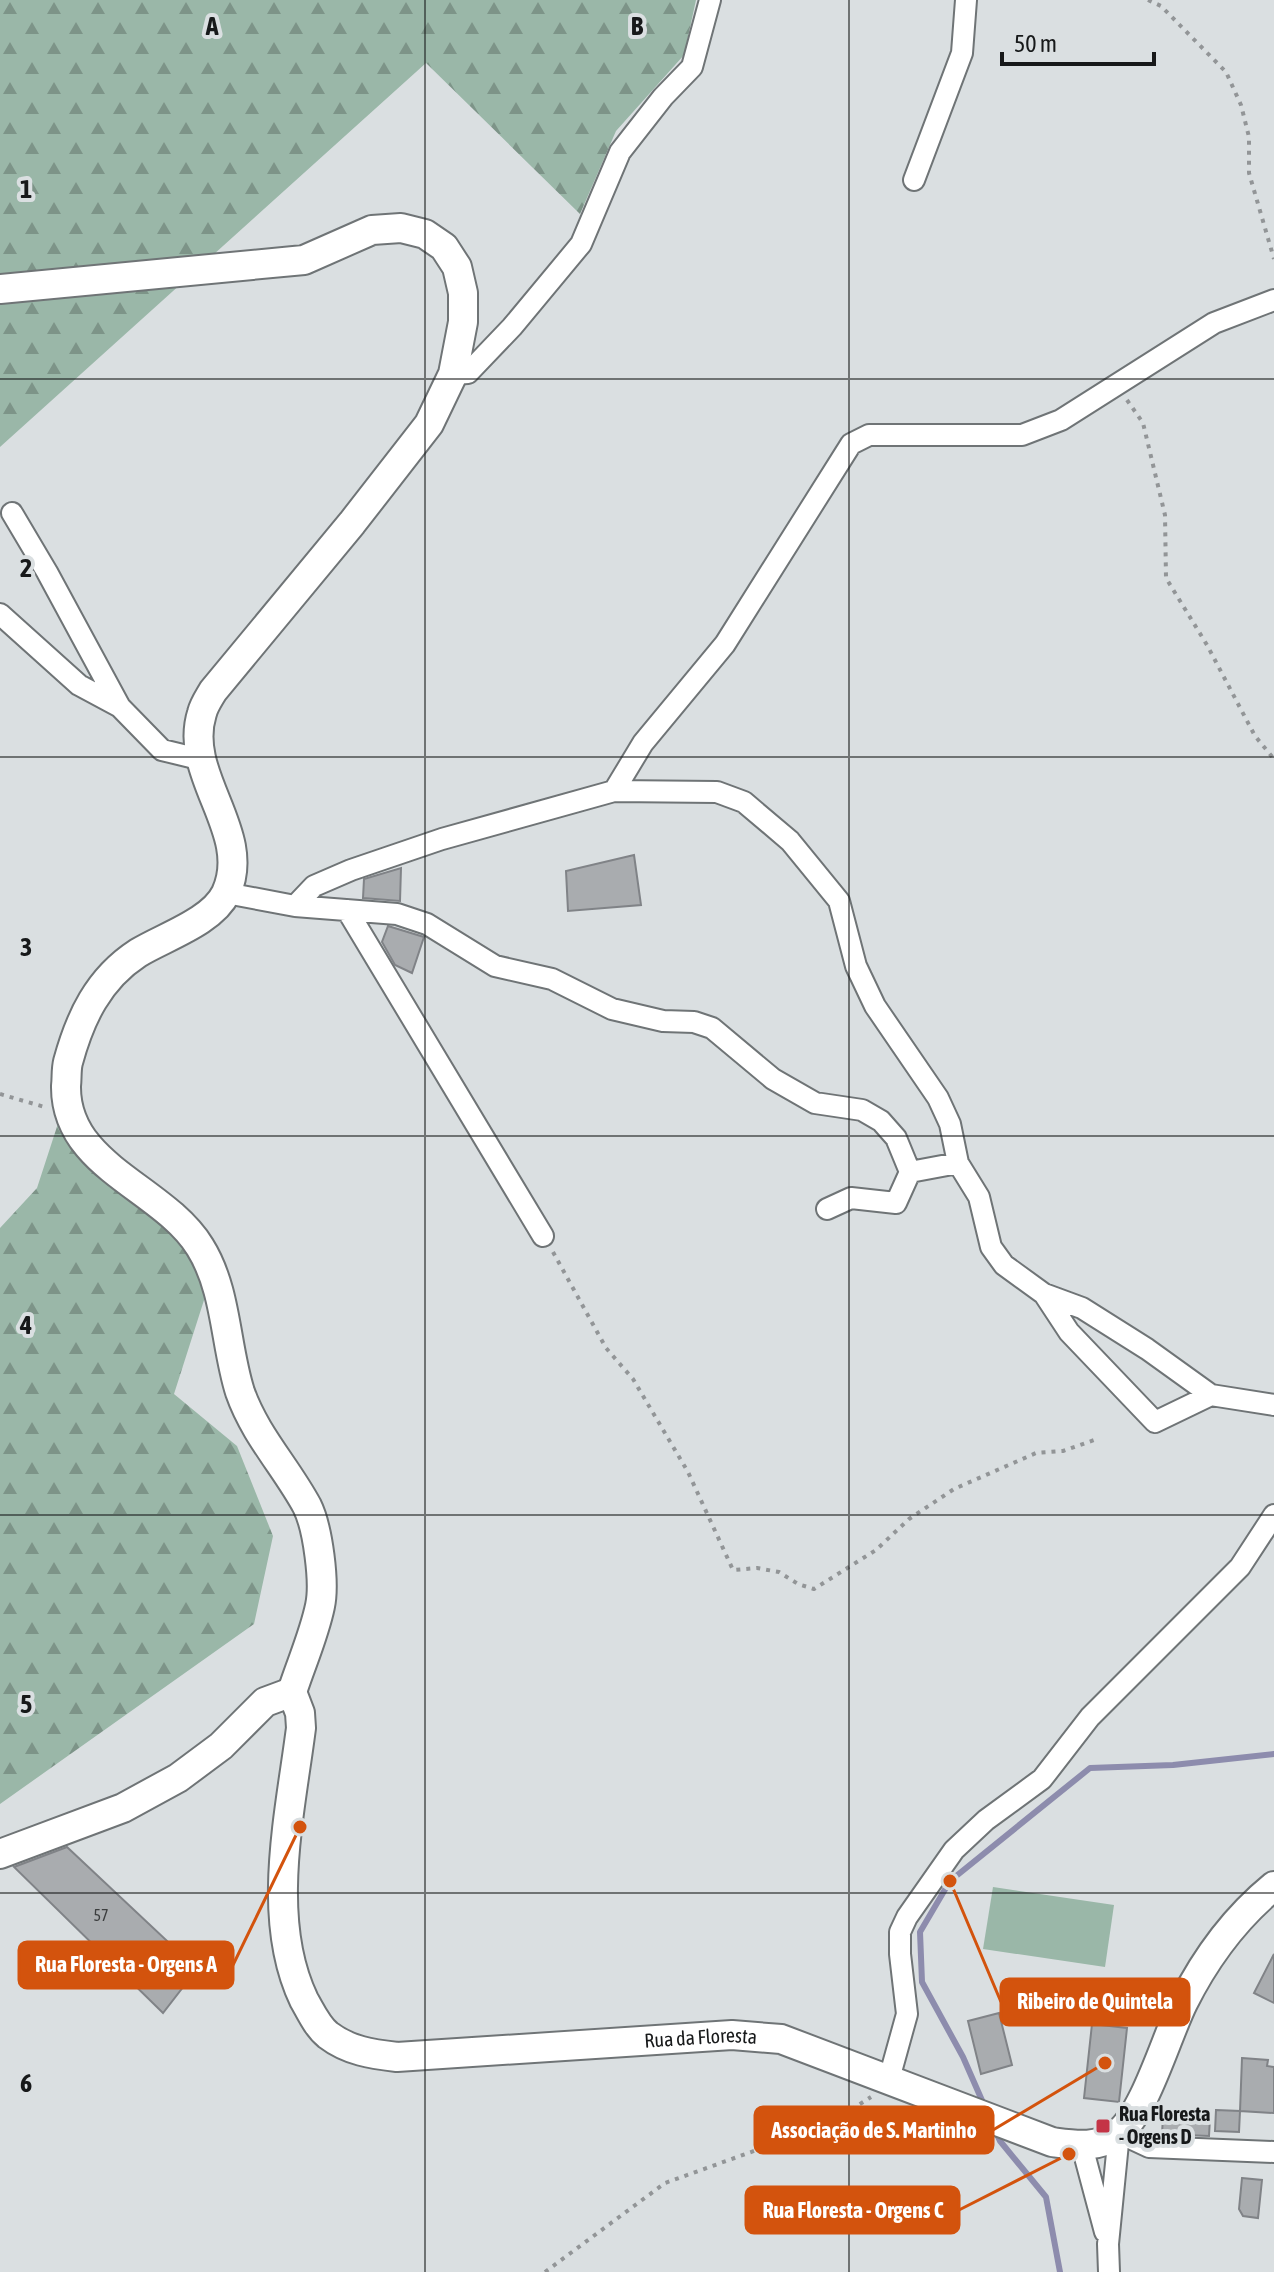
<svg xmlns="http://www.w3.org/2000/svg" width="1274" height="2272" viewBox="0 0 1274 2272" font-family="'Asap Condensed',sans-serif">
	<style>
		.forest { fill: url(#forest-firs) }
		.green { fill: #9ab7a8 }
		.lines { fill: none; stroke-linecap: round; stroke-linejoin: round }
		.stream { stroke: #8d8cad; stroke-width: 6 }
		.building { fill: #a9acaf; stroke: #808387; stroke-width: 2 }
		.street-casing { stroke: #6f7476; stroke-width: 24 }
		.secondary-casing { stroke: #6f7476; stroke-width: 32 }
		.path { stroke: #929597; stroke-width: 4; stroke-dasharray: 4 6; stroke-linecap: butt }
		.street { stroke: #fff; stroke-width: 20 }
		.secondary { stroke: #fff; stroke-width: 28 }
		.grid { fill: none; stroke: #17191a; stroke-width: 2; stroke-opacity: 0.55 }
		.poi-dot { fill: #c43446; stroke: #dadfe1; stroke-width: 3 }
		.labels { text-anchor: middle; stroke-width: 8; stroke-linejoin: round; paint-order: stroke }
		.number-label { font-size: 16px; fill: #3c3e3f }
		.street-label { font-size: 20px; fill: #17191a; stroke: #dadfe1 }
		.poi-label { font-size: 20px; font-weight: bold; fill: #17191a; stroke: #dadfe1; text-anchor: start }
		.grid-label { font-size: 26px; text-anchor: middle; font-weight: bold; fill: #17191a; stroke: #dadfe1; stroke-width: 8; stroke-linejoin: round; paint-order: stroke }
		.leader { fill: none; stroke: #d3530d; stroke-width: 3 }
		.callout-dot { fill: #d3530d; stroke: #dadfe1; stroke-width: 3 }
		.callout { fill: #d3530d; stroke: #d3530d; stroke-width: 3 }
		.callout-label { font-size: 22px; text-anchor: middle; font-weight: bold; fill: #fff }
	</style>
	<defs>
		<pattern id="forest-firs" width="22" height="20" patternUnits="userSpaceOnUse" patternTransform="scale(2)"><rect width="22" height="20" fill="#9ab7a8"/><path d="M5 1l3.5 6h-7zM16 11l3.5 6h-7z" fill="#7d9488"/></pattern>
	</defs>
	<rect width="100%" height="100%" fill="#dadfe1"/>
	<path class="forest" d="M0 0H696L684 55 616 131 580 214 426 63 0 447Z
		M66 1099 213 1272 174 1394 237 1446 273 1536 254 1624 0 1804V1228L37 1188Z"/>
	<path class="green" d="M993 1887 1114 1905 1105 1967 983 1949Z"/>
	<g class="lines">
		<path class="stream" d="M984 2105 963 2057 922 1982 920 1932 950 1881 1090 1768 1173 1765 1274 1754
			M995 2130 1000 2141 1046 2197 1060 2272"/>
	</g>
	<path class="building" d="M634 855 641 905 568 911 566 871Z
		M401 868 400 901 363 898 364 879Z
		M388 926 424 937 412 973 395 965 382 942Z
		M67 1847 197 1969 163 2013 14 1867Z
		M1274 1954V2003L1254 1993Z
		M999 2013 1012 2065 981 2074 968 2021Z
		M1092 2024 1127 2028 1119 2102 1084 2098Z
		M1242 2058 1268 2060 1267 2066 1274 2067V2113L1240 2111Z
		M1216 2110 1240 2111 1239 2132 1215 2131Z
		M1163 2116 1210 2118 1209 2136 1162 2134Z
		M1242 2178 1262 2180 1258 2218 1243 2216 1239 2209Z"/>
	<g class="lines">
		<g class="street-casing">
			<path id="street" d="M914 180 962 53 966 0
				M453 374 468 373 512 327 581 244 620 152 663 97 692 67 710 0
				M12 513 47 572 120 707
				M0 614 79 685 120 707 162 750 199 759
				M614 791 643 743 725 644 851 444 869 435H1022L1061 420 1214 323 1274 300
				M226 893 295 906 397 914 427 924 495 966 552 979 612 1009 663 1021 694 1022 712 1028 773 1079 815 1103 862 1110 881 1121 896 1138 910 1172 958 1163
				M295 906 314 886 351 870 442 839 614 791 717 792 744 802 790 841 839 901 856 966 875 1006 938 1098 950 1124 958 1163 979 1197 991 1247 1004 1265 1044 1294 1082 1308 1147 1349 1211 1395 1274 1405
				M347 910 543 1236
				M827 1209 851 1198 896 1203 910 1172
				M1044 1294 1069 1332 1155 1422 1211 1395
				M889 2079 907 2014 900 1954V1932L907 1917 954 1850 986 1820 1042 1779 1090 1717 1240 1567 1274 1515
				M1082 2146 1105 2232
				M1109 2272 1108 2244 1119 2133 1149 2147 1274 2152"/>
		</g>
		<g class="secondary-casing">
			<g id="secondary">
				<path d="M0 289 304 260 372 230 401 228 425 234 444 247 457 267 463 293V322L453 374 429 424 352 523 213 691C209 698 204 705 202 713 182 776 254 832 226 893 212 922 164 937 138 953 98 979 80 1018 68 1062 66 1070 67 1078 66 1086 65 1167 163 1187 200 1247 227 1290 225 1345 240 1392 255 1435 286 1467 307 1506 318 1528 325 1583 320 1606 314 1635 301 1664 292 1692"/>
				<path id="s1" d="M292 1692 300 1713 301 1728C290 1814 265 1919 304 2000 311 2012 317 2026 328 2035 349 2051 372 2054 397 2057L732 2035 781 2039 1052 2142C1075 2145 1097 2149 1117 2134 1144 2116 1167 2035 1183 2003 1205 1959 1236 1917 1274 1886"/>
				<path d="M0 1854 123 1808 178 1778 221 1746 265 1702 292 1692"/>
			</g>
		</g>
		<path class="path" d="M1148 0 1161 6 1226 72 1241 105 1249 137V173L1274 259
			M1127 400 1143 423 1165 515 1166 578 1207 645 1255 736 1274 759
			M0 1094 48 1108
			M553 1252 606 1348 633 1379 688 1472 733 1570 757 1568 779 1572 798 1584 814 1589 876 1550 909 1519 954 1489 1036 1453 1063 1451 1097 1439
			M545 2272 665 2183 804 2133 846 2113 871 2097"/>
		<use href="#street" class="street"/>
		<use href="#secondary" class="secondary"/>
	</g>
	<path class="grid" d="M425 0V2272M849 0V2272M0 379H1274M0 757H1274M0 1136H1274M0 1515H1274M0 1893H1274"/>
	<rect class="poi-dot" x="1095" y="2118" width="16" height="16" rx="4"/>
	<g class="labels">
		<g class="number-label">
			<text x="101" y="1921">57</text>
		</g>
		<g class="street-label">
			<text dy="7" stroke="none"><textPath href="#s1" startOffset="734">Rua da Floresta</textPath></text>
		</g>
		<g class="poi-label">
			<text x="1119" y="2121">Rua Floresta<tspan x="1119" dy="23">- Orgens D</tspan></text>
		</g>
	</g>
	<g class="grid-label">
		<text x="212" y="35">A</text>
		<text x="637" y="35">B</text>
		<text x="26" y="198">1</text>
		<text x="26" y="577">2</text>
		<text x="26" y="956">3</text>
		<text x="26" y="1334">4</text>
		<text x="26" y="1713">5</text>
		<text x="26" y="2092">6</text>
	</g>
	<path class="leader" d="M300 1827L233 1965M950 1881L1001 2002M1105 2063L993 2130M1069 2154L959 2210"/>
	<g class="callout-dot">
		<circle cx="300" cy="1827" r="8"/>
		<circle cx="950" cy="1881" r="8"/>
		<circle cx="1105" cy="2063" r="8"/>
		<circle cx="1069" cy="2154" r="8"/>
	</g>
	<g class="callout">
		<rect x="19" y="1942" width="214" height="46" rx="8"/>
		<rect x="1001" y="1979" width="188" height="46" rx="8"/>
		<rect x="755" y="2107" width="238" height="46" rx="8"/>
		<rect x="746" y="2187" width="213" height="46" rx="8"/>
	</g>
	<g class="callout-label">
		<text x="126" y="1972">Rua Floresta - Orgens A</text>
		<text x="1095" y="2009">Ribeiro de Quintela</text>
		<text x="874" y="2138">Associação de S. Martinho</text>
		<text x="853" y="2218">Rua Floresta - Orgens C</text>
	</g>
	<path d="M1002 52v12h152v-12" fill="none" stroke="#17191a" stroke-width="4"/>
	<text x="1014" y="52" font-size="24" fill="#17191a" stroke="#dadfe1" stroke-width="6" paint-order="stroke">50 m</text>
</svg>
